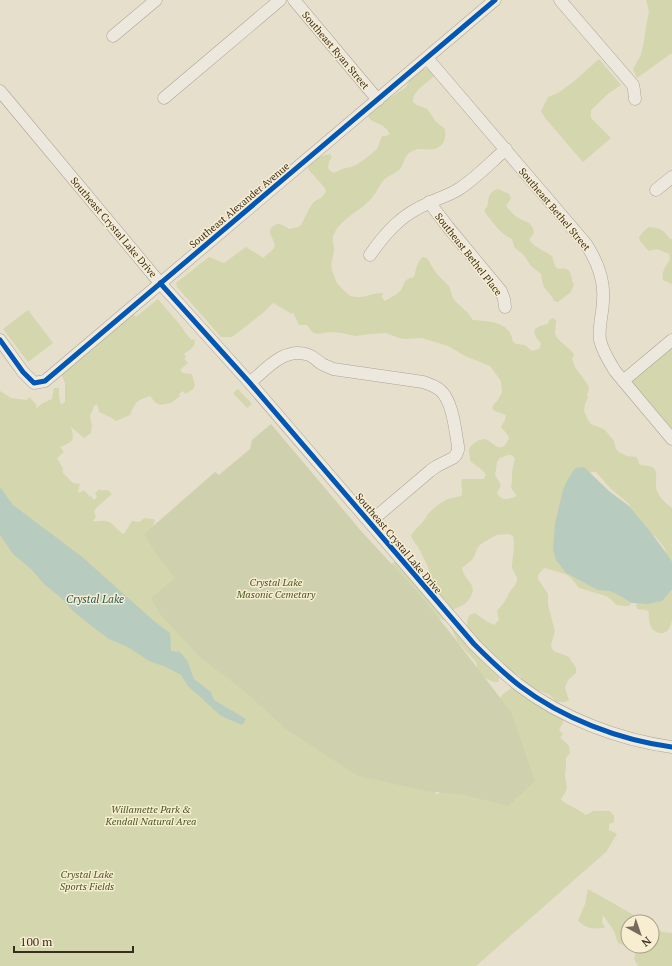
<svg xmlns="http://www.w3.org/2000/svg" width="672" height="966" viewBox="0 0 672 966" font-family="'PT Serif',serif">
	<style>
		.green { fill: #d4d6ae; fill-rule: evenodd }
		.cemetery { fill: #cfd0ad }
		.water { fill: #b8cbbf }
		.lines { fill: none; stroke-linecap: round; stroke-linejoin: round }
		.minor-casing { stroke: #aba396; stroke-width: 13 }
		.minor { stroke: #ede8de; stroke-width: 12 }
		.cycleway-casing { stroke: #f7edd1; stroke-width: 8 }
		.cycleway { stroke: #0057b8; stroke-width: 5 }
		.labels { text-anchor: middle; stroke-width: 3; stroke-linejoin: round; paint-order: stroke }
		.street-label { font-size: 10px; fill: #3a2c1d; stroke: #f7edd1 }
		.park-label { font-size: 10px; font-style: italic; fill: #485722; stroke: #f7edd1 }
		.water-label { font-size: 11px; font-style: italic; fill: #2b5a59; stroke: #f7edd1 }
	</style>
	<rect width="100%" height="100%" fill="#e6dfcc"/>
	<path class="green" d="M646 0H672V53L637 78 633 69 641 55 644 41 646 27 649 11Z
		M599 59 621 85 609 93 591 110V118L611 138 583 162 545 118 541 111 548 97 558 93 572 83Z
		M424 69H429L435 75C427 83 413 90 413 102L417 105 427 109 433 117 435 121 445 129C446 135 445 143 440 146 430 154 421 144 409 153 404 157 404 164 400 169 395 174 387 176 383 181 378 188 375 195 369 201 358 212 340 220 334 234 331 239 334 244 334 249 334 257 329 264 333 273 334 275 335 278 336 281 337 284 348 295 351 296 362 300 373 292 383 293L382 298 385 301C389 298 395 296 399 292 406 286 400 280 414 277 416 269 417 263 422 257L427 258 436 273 449 286 453 298 457 303 467 312 473 320C484 321 500 321 508 330 511 333 512 338 513 342L516 344 525 345 532 351 536 350 540 348 541 343C537 339 530 331 538 327 541 325 545 325 548 324L549 320 553 318 556 320C556 324 555 329 555 333 556 341 570 347 574 355L572 359 575 367 588 385 589 389 587 394 588 398 585 404 584 411 588 420 591 424 601 428 605 430 614 441 616 449 619 452 627 456 636 457 638 460 639 464C643 466 648 465 652 467 659 471 655 481 656 488 658 496 665 503 672 508V620C671 624 670 629 666 632 664 633 662 633 660 633 651 632 648 622 649 614L647 610 637 609 636 605 669 560 664 547 655 536 640 524 634 515 629 504 611 489 596 472H592L588 474 599 583 632 602 629 606C611 606 618 603 606 596L579 588C576 585 574 581 571 578 567 573 551 570 544 568L538 575V579L548 594V605L555 631 551 645 552 649 555 652 565 655 569 657 576 668V673L568 680 565 688 569 700 565 702H556L552 697 548 694 529 687 525 685 520 676 512 672 501 673 498 682H494L485 678 478 671 476 662 458 642 454 634 449 622 441 619 432 618 388 567 391 564 402 557 423 577C426 575 429 573 429 570 429 568 419 549 418 547 415 543 412 540 411 536 413 531 417 528 421 524 424 521 426 517 428 514 433 508 440 503 446 500 451 497 456 498 461 496 464 490 460 485 462 479H484L486 475C482 467 472 465 470 460 470 458 470 455 469 453 469 450 469 447 472 445 475 442 480 439 484 439 493 440 501 458 509 438L507 434 501 427 505 420 506 415 495 411 492 408 494 404 497 401 500 396 502 392 501 381 490 366 465 356 448 346 422 338 404 339 399 338 386 333 370 334 355 336 342 333 331 332 317 334 312 332 307 325H299L293 312 292 314 273 303 263 313 232 337H221L177 287 176 283 209 257 224 263 246 247 265 259 264 257C267 254 272 251 274 248 278 240 262 232 275 225 280 222 284 226 289 229L298 227 301 225C304 220 311 204 314 202 320 197 322 200 326 191L324 187 308 169C309 158 321 156 330 154L332 158 329 161 328 168 330 171 334 173 342 169 351 167 356 165 365 159 377 149 382 136H386L390 134C388 131 386 128 383 126 376 121 368 123 368 112L405 88C408 85 408 83 410 79 412 73 418 71 424 69ZM508 455H512L515 458 512 472V480L511 488 517 496C509 499 502 502 497 493L501 485 495 475 497 462 500 458ZM509 534 513 536C515 546 513 555 512 565 511 570 517 574 517 579 517 585 512 588 509 593 508 594 508 597 506 599 504 603 500 607 497 611L499 620 494 625 486 621 475 613C466 615 468 619 467 627L463 628 453 613 454 609C462 606 467 604 471 596 478 583 463 580 462 568L473 559 478 547 481 544 496 535Z
		M498 189 509 194 511 198 506 206C510 210 513 215 518 218 527 223 533 222 534 233L529 240 535 246 552 256 555 266 558 269C572 266 570 275 574 285L570 293 558 302 554 301C552 295 547 292 544 287 542 283 542 278 541 274L531 266 523 254 516 249 514 246 512 239C503 235 497 228 491 220 489 217 486 215 485 212 484 209 485 210 487 207 490 199 486 193 498 189Z
		M649 227C660 228 664 230 670 239H672V284L663 280C661 272 666 266 670 259L669 254 657 249 649 251 640 241 639 237 645 230Z
		M158 299C165 308 173 316 180 325 184 330 187 336 192 340L194 339C197 347 190 349 184 354L186 357 184 359 188 363 180 370 183 373 192 374 195 386 192 390 185 394 183 391 179 394 180 396 171 403 160 405 155 402 150 396C136 401 136 401 130 415L116 421C111 417 105 415 99 412L97 404 94 406 90 416 92 426 91 433 84 438 71 427C75 442 73 441 60 447L64 452 57 458 63 469V473L73 483 80 484 78 491 79 493 84 490 90 497 91 496 94 500 97 497 95 493 100 489 101 491 103 490H108L112 494 96 508 94 512 96 517 93 521C99 522 104 519 109 522 115 525 118 532 124 534L132 521 139 522 145 518 150 519H154L155 521 151 530 435 785 436 795 449 787 498 702 503 694 513 687 563 719V723L559 730 563 734 560 737 569 746 570 753 566 758C566 764 566 769 565 775 565 780 568 786 566 791 565 794 562 796 561 800 569 806 578 809 586 815L593 811H610L614 816V822L609 824V830L617 834 606 852 476 966H0V391L11 398 27 400 29 397 37 405 35 409 43 403 52 399 54 388H59V397L61 405 65 402V383L61 373 132 312 136 317Z
		M28 310 53 343 28 362 3 329Z
		M672 340V439L627 386Z
		M238 389 252 404 247 408 233 393Z
		M588 889 646 922H628V946H652V926L663 932 672 933V966H638L634 959 636 951 618 943 614 931 603 915 602 922 605 928C594 929 587 929 578 921L585 904Z"/>
	<path class="cemetery" d="M271 424 362 532 420 595 456 640 511 712 535 781 508 806 465 795 427 791 358 776 286 729 244 691 201 658 161 615 151 598 175 578 157 555 144 534 215 472 219 475 250 449 252 440Z"/>
	<path class="water" d="M584 467 609 491 629 506 653 535 669 557 672 562V589L668 594 662 601 648 604 632 603 620 596 610 591 598 590 566 573 556 560 553 550 555 523 563 490 567 481 575 468Z
		M0 487 13 505 81 556 154 621 170 633 171 651 180 652 187 660 194 679 211 692 214 700 246 719 242 725 221 716 188 686 181 675 166 667 149 661 128 647 109 639 90 625 73 611 59 596 45 585 31 569 13 554 0 535Z"/>
	<g class="lines">
		<g class="minor-casing">
			<path id="minor" d="M294 0 378 100
				M560 0 633 85 634 90 635 99
				M113 36 156 0
				M427 58 586 244C597 261 605 279 603 300 603 313 598 327 600 340 602 349 610 363 615 371L672 439
				M0 91 160 283 250 383 474 644C489 659 503 673 520 686 562 718 619 740 672 747
				M164 98 280 0
				M656 190 672 177
				M429 202 448 227 501 291 504 299 505 307
				M370 255C386 232 402 214 429 203 439 198 450 195 459 189 476 178 491 162 506 149
				M0 340 23 372 34 383 45 381 495 0
				M623 381 672 340
				M250 383C266 369 285 346 309 355 314 357 317 361 322 364 326 366 329 367 333 369L423 382C429 384 435 386 440 390 453 401 455 430 458 446V450L456 455 453 458 437 466 430 471 370 522"/>
		</g>
		<use href="#minor" class="minor"/>
		<g class="cycleway-casing">
			<path id="cycleway" d="M160 283 250 383 474 644C489 659 503 673 520 686 562 718 619 740 672 747
				M0 340 23 372 34 383 45 381 495 0"/>
		</g>
		<use href="#cycleway" class="cycleway"/>
	</g>
	<g class="labels">
		<g class="street-label">
			<text transform="translate(336 50) rotate(50)" y="4">Southeast Ryan Street</text>
			<text transform="translate(239 205) rotate(-40)" y="4">Southeast Alexander Avenue</text>
			<text transform="translate(555 209) rotate(50)" y="4">Southeast Bethel Street</text>
			<text transform="translate(114 227) rotate(50)" y="4">Southeast Crystal Lake Drive</text>
			<text transform="translate(469 254) rotate(52)" y="4">Southeast Bethel Place</text>
			<text transform="translate(399 543) rotate(50)" y="4">Southeast Crystal Lake Drive</text>
		</g>
		<g class="park-label">
			<text x="276" y="586">Crystal Lake<tspan x="276" dy="12">Masonic Cemetary</tspan></text>
			<text x="151" y="813">Willamette Park &amp;<tspan x="151" dy="12">Kendall Natural Area</tspan></text>
			<text x="87" y="878">Crystal Lake<tspan x="87" dy="12">Sports Fields</tspan></text>
		</g>
		<g class="water-label">
			<text x="95" y="603">Crystal Lake</text>
		</g>
	</g>
	<g transform="translate(640 934) rotate(140)"><circle r="19" fill="#f7edd1" stroke="#aba089"/>
	<path d="M0-3L7 15L0 10L-7 15Z" fill="#766b5a"/>
	<text y="-6" font-size="11" font-weight="bold" text-anchor="middle" fill="#3a2c1d">N</text>
	</g>
	<path d="M14 946v6h119v-6" fill="none" stroke="#3a2c1d" stroke-width="2"/>
	<text x="20" y="946" font-size="12" fill="#3a2c1d" stroke="#f7edd1" stroke-width="3" paint-order="stroke">100 m</text>
</svg>
